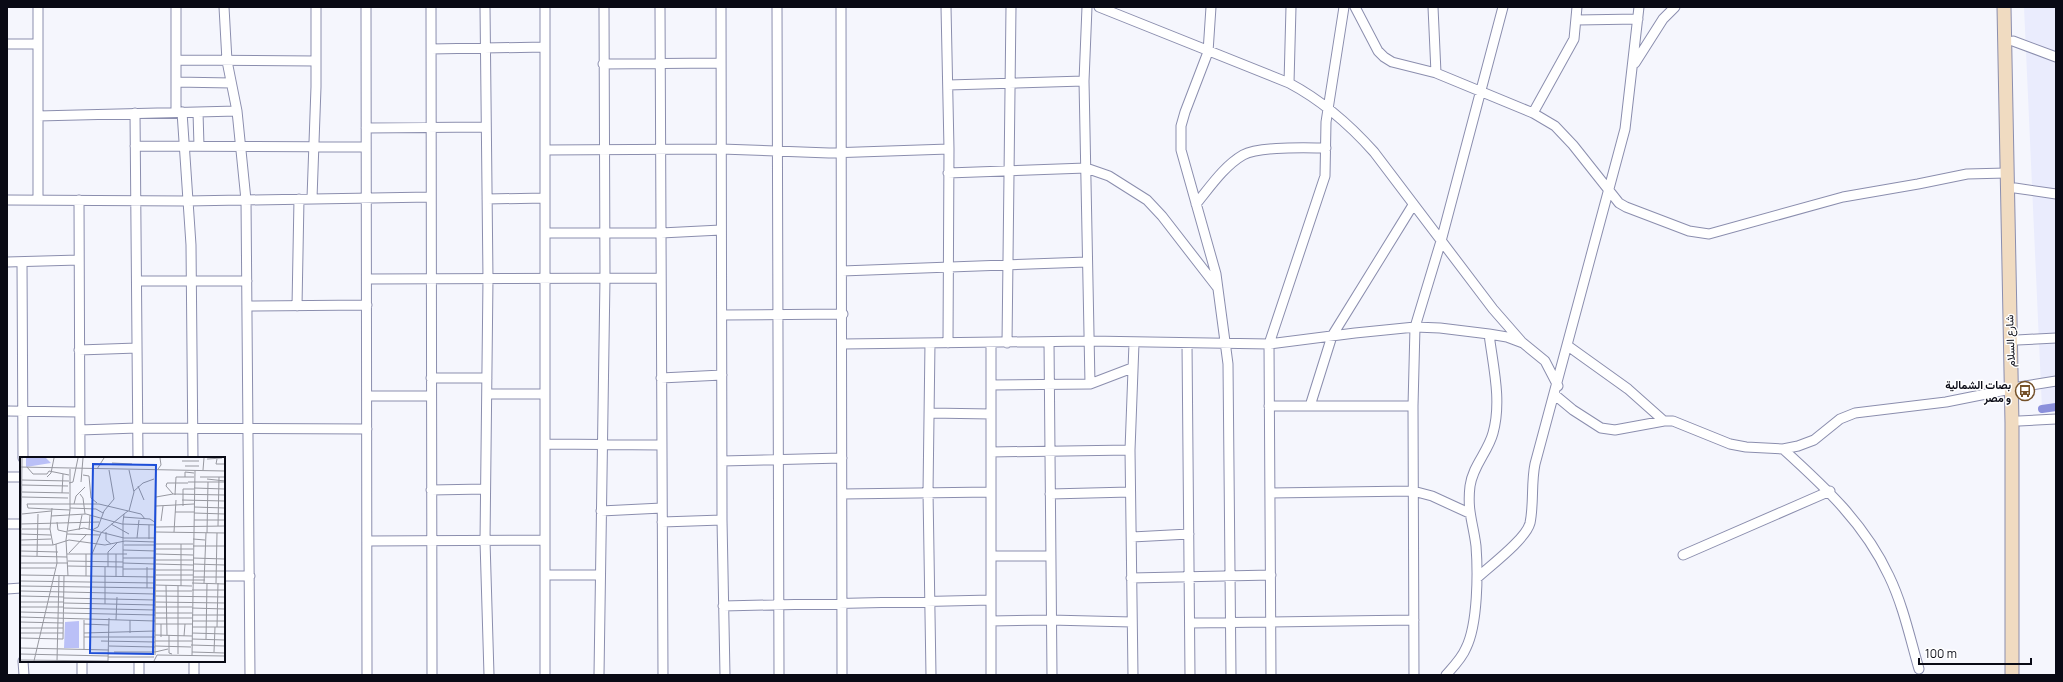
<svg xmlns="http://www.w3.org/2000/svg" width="2063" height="682" viewBox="0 0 2063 682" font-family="Manrope,Vazirmatn,sans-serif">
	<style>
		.built { fill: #eaecfd }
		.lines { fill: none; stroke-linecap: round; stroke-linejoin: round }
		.canal { stroke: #8b90db; stroke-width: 8 }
		.minor-casing { stroke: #8b8eae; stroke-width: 11 }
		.secondary-casing { stroke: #8b8eae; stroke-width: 15 }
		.minor { stroke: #fff; stroke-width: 9 }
		.secondary { stroke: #f0dbc1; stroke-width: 13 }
		.labels { text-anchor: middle; stroke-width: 3; stroke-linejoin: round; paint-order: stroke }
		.street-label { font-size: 11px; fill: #090a15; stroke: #fff }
		.poi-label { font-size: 11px; font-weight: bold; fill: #090a15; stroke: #fff; text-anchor: end }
		.inset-road { fill: none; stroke: #9798a0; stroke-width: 1 }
		.view { fill: #1d4ed8; fill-opacity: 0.15; stroke: #1d4ed8; stroke-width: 2 }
		.inset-edge { fill: none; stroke: #090a15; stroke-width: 2 }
	</style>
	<rect width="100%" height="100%" fill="#f5f6fd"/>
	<path class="built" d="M2024 7H2056V408L2042 409Z"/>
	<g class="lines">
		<path class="canal" d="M2042 409 2056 407"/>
		<g class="minor-casing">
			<path id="minor" d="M38 7V200
				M176 7V112
				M224 7 227 61 237 111 246 200 250 675
				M366 7 367 675
				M431 7 432 675
				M485 7 488 279 485 541 489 675
				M660 7 663 675
				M721 7 722 520 725 675
				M777 7 779 675
				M841 7 842 675
				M946 7 949 149 948 343
				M1087 7 1084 81 1090 384
				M1099 7 1289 83C1323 101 1349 124 1374 152L1493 309 1521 341
				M1211 7 1208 52 1185 112 1181 126V150L1216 274 1228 364 1231 675
				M1355 7 1378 51 1384 57 1392 62 1436 73 1533 113 1555 126 1573 145 1619 203 1626 207 1689 231 1709 234 1843 197 1918 184 1967 174 2006 173
				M1433 7 1436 73
				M1577 20 1638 19
				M2013 41 2056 57
				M7 44H38
				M431 49 545 47
				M176 60 315 61
				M1635 63 1663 19 1675 7
				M603 64 720 63
				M176 82 231 83
				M1289 83 1291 7
				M948 85 1084 81
				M182 112 191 245 193 458
				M198 112 199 146
				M135 113 138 458
				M1533 113 1574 39 1577 7
				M38 116 237 111
				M366 128 486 127
				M135 146 366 147
				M545 150 721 149 829 153 949 149
				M948 173 1086 168 1109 176 1147 200 1162 216 1217 287
				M2015 188 2056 194
				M312 198 316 87V7
				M487 199 545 198
				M7 200 187 201 431 197
				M79 200 80 458
				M1196 204C1210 187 1224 166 1243 155 1259 146 1306 148 1326 148
				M545 233H661L721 230
				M7 262 79 260
				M22 262 23 458
				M842 271 1087 262
				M367 279 660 278
				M137 281H247
				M247 306 367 305
				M297 306 299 199
				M722 315 843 314
				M2017 340 2056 338
				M1049 342 1052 675
				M930 343 928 492 931 675
				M1007 343 1011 7
				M843 344 1090 341 1269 344 1355 333 1415 327 1440 328 1489 334 1507 337 1523 343 1545 361 1558 386
				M1187 344 1190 675
				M1568 346 1628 389 1664 421
				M79 350 137 348
				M431 378H487
				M661 378 722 375
				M991 385 1090 384 1132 368
				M2019 387 2056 381
				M487 394H545
				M1555 395 1573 410 1601 428 1615 430 1664 421H1673L1730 444 1746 447 1783 449 1798 446 1814 440 1840 419 1855 413 1946 402 2011 389
				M367 396H431
				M1269 406H1413
				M1310 406 1332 336 1413 205
				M7 411 79 412
				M930 413 991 414
				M2019 421 2056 419
				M80 430 137 428 367 429
				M546 444 661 445
				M1783 449C1825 487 1865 524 1889 576 1903 605 1910 638 1919 669
				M991 452 1130 450
				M722 461 842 458
				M7 477H21
				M431 490 485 489
				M1270 493 1413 491 1432 496 1469 513
				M842 494 991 492
				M1050 494 1130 492
				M601 511 662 508
				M662 522 722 520
				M7 524H21
				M1132 537 1189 534
				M368 541 544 540
				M1683 555 1830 491
				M991 556H1051
				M545 575H600
				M224 576H250
				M1131 578 1271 575
				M1477 578C1490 566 1526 539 1530 523 1534 504 1531 483 1535 464L1625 129 1639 7
				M7 589 21 588
				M723 606 991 600
				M991 621 1050 620 1132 622
				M1190 623 1414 620
				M23 661 24 675
				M139 661V675
				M194 661V675
				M82 675V661
				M545 675V7
				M599 675 605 278 604 7
				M991 675V343
				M1133 675 1130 450 1134 343
				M1271 675 1269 344 1325 176 1326 122 1344 7
				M1414 675 1413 406 1415 327 1441 241 1503 7
				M1446 675C1454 666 1462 658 1466 648 1478 624 1478 572 1476 546 1473 522 1467 511 1470 486 1473 465 1488 452 1493 433 1502 401 1493 366 1489 334"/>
		</g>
		<g class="secondary-casing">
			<path id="secondary" d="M2004 7 2012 423V675"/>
		</g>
		<use href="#minor" class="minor"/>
		<use href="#secondary" class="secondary"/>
	</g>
	<defs>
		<g id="bus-ring" transform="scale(1)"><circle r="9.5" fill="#fff" stroke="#745129" stroke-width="1.5"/><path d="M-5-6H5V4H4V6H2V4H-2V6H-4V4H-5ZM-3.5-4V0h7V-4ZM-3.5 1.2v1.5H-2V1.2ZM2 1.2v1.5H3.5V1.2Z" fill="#745129"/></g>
	</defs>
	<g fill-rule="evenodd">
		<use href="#bus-ring" x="2025" y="391"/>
	</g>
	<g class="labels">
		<g class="street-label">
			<text transform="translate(2010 341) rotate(-92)" y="4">شارع السلام</text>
		</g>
		<g class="poi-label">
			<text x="2011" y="389">بصات الشمالية<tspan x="2011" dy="13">و مصر</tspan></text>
		</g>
	</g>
	<g transform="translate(20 457)">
		<rect width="205" height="205" fill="#f5f6fd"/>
		<path d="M6 1H26L31 6 6 10ZM59 164V191H44L45 165Z" fill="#bac0f7"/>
		<path class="inset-road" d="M187 2 202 1M197 2 196 7H205M162 4H179M92 6 112 7M165 9H179M0 10 205 14M7 10 13 17H27L29 14 49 18M50 12V53M77 12 84 1M138 12 141 8 140 1M183 13 184 1M63 18 69 19 71 41 77 46M27 20 31 16 34 1M165 20V15L174 16M180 20H205M187 22 205 24M2 23 49 24M61 25 63 1M168 25H205M49 26 53 25 58 1M2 28 48 29M118 29 124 43M174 31 205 32M114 34 123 26 134 22M2 35 49 36M42 36 43 17M60 37 63 41 65 57M153 37 146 29 147 26H168M155 38 156 20H174M2 40 48 41M136 40 153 37 205 38M162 43 205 44M54 47 56 39 65 30M136 49 174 47M163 49V32H174M174 50 205 51M32 51 30 72 33 88M50 51 76 52 83 56M109 54 114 35 109 13M155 55H174M174 56 205 57M2 57 31 54M31 59 66 57 102 67 136 68M103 60 130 62 136 66M174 63H205M141 64 143 49M37 65 38 73 47 75M0 67 79 65M91 67 109 77M129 68V82M198 69 199 20M136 70 205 69M2 72H30M69 72 70 58M59 73 62 58M72 73 78 70 84 54 94 42 89 13M48 74 64 71 104 81H136M86 75V83L91 87M136 75 205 76M154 75 156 43M187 76 188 25M0 77 31 78M47 77 80 78M117 81 119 63M173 82 185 83M1 83 31 82M136 87H173M1 88H33L49 83 85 88 105 84 136 85M104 88H136M173 89H205M136 92H173M103 93 136 94M1 94 38 95M49 96 67 77M47 97H107M66 97V119M72 97 81 76 104 57M96 97V120M136 97 173 98M1 99 47 100M17 99 18 57M103 101H136M173 101 205 102M136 103H173M48 104 103 105M1 106H48M103 106 135 107M135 107 173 108M173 107 205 108M48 109 103 110M88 110V95L97 86M1 111H35M103 112H135M135 113H173M173 114H205M1 118 135 120M135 118H173M48 119 46 83 50 53 8 51 7 47H79L121 57 125 62M103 120V65L104 57 108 54M173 120H205M135 123H185M0 124 135 126M172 126 205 127M184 126 186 76M196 126 197 76M135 128 172 129M146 128 147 178M1 129 135 131M161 129V87M127 131V110M172 133H205M1 134 135 137M135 134H172M1 139 44 140M135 139 205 140M44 141 135 143M0 145H44M135 145 205 146M44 146 135 148M85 147V110M0 150H44M135 150H172M44 151 135 153M172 151 205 152M0 155 43 156M44 156 135 158M135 156H172M172 158H205M0 159 2 1M0 160 135 164M135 161H172M96 163 97 140M172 164H205M0 165 43 166M64 167 89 168M135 167H172M141 167V180M172 170H205M197 170 198 126M0 171H43M0 176H43M64 176 135 174M110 176V163M172 176 205 177M135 178 172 179M149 178V196L152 197M164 179 165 167M64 180H81M81 180H135M0 181 43 182 44 119M172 182 205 183M186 182 187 126M81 184 135 185M135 184H172M171 188 205 189M89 189 135 190M135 189 171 190M0 191 89 193M64 193V163M94 195H135L148 192M172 195 205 196M194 195 195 170M0 197 88 199M158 197V129M135 198 136 13M172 199 175 14M88 200H134M0 203 88 204M14 204 37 106 36 87M37 204 39 119M88 204 89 161M134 204 137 198 205 199"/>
		<path class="view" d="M73 7 136 8 133 197 70 196Z"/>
		<rect width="205" height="205" class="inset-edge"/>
	</g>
	<rect width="2063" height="682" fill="none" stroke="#090a15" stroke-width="16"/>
	<path d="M1919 658v6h112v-6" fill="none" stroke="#090a15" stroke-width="2"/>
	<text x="1925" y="658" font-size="12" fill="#090a15" stroke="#ffffff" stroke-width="3" paint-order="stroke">100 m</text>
</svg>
